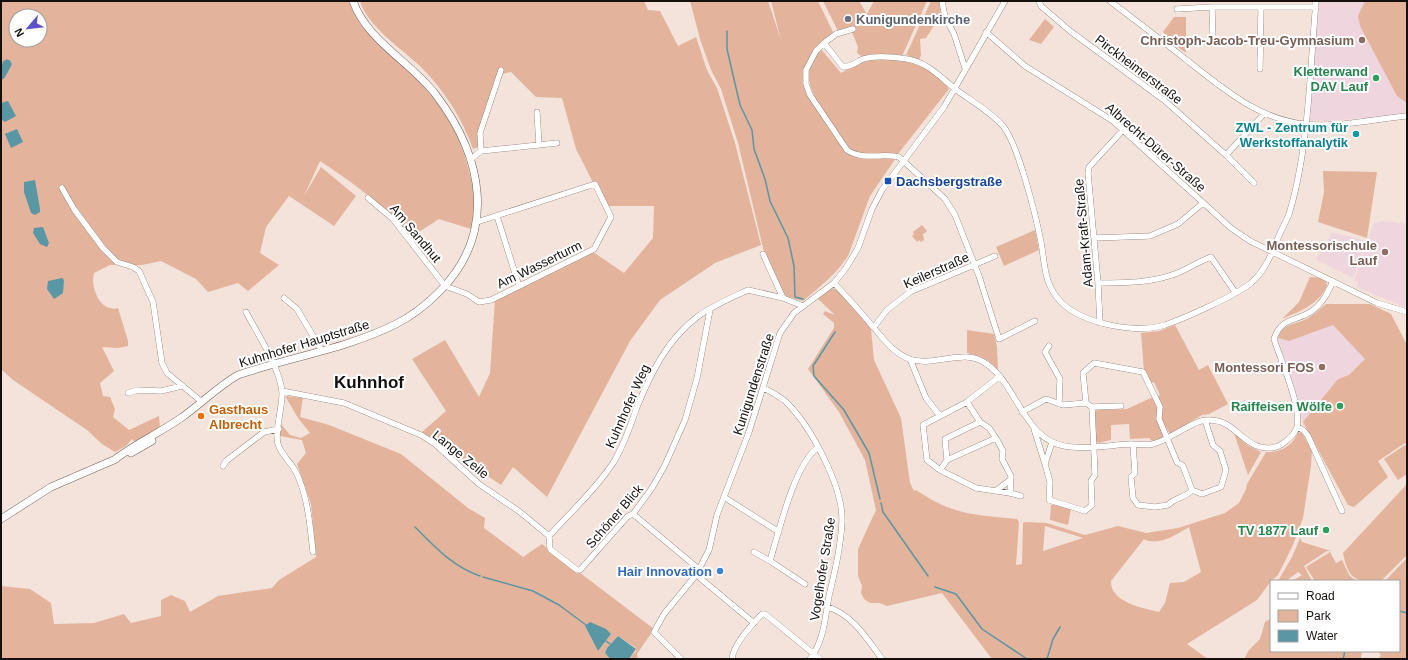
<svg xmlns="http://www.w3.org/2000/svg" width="1408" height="660" viewBox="0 0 1408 660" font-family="Helvetica,sans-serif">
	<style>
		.education { fill: #efd5dd }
		.green { fill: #e4b39c; fill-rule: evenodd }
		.water { fill: #5997a5 }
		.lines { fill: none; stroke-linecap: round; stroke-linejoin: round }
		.stream { stroke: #5997a5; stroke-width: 1.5 }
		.river { stroke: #5997a5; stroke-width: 9 }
		.minor-casing { stroke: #70625b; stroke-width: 6 }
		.tertiary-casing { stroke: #70625b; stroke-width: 8 }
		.minor { stroke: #fff; stroke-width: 5.5 }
		.tertiary { stroke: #fff; stroke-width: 7 }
		.worship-dot { fill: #6b7280; stroke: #fff; stroke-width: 1.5 }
		.education-dot { fill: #8d6e63; stroke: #fff; stroke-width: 1.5 }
		.leisure-dot { fill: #2e9e5b; stroke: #fff; stroke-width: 1.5 }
		.culture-dot { fill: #0f9aa8; stroke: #fff; stroke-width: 1.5 }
		.transit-dot { fill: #1a4fb4; stroke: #fff; stroke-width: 1.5 }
		.food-dot { fill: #e8710a; stroke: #fff; stroke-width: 1.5 }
		.shop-dot { fill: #3f7fe0; stroke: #fff; stroke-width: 1.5 }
		.labels { text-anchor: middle; stroke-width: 4; stroke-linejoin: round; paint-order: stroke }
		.worship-label { font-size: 13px; font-weight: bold; fill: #5b616d; stroke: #fff; text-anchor: start }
		.education-label { font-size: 13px; font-weight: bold; fill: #785e54; stroke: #fff; text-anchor: end }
		.street-label { font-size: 13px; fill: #15100d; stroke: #fff }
		.leisure-label { font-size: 13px; font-weight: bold; fill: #27864d; stroke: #fff; text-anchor: end }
		.culture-label { font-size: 13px; font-weight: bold; fill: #0d838f; stroke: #fff; text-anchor: end }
		.transit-label { font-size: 13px; font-weight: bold; fill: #164399; stroke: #fff; text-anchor: start }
		.food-label { font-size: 13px; font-weight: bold; fill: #c56008; stroke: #fff; text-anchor: start }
		.shop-label { font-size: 13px; font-weight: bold; fill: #366cbe; stroke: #fff; text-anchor: end }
		.district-label { font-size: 17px; font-weight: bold; fill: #15100d; stroke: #fff }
	</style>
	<rect width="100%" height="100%" fill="#f3e3db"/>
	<path class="education" d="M1319 1H1407V115L1323 121 1310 120Z
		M1382 221 1407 224V308L1357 287 1358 282 1354 281 1374 223Z
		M1332 232 1366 241 1353 278 1315 259 1322 251Z
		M1333 325 1366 359 1349 375 1338 379 1303 422 1278 338 1289 341Z"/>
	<path class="green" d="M1 1H349C364 36 379 44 405 68 438 99 460 130 470 175 472 184 475 193 475 202 475 211 473 220 471 229L439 219 411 237C385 205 354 184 320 161L304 196 321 167 356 196 334 226 289 196 266 227 260 253 279 265 248 291 238 283 208 292 196 279 161 261 142 265H110L94 273C90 287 100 313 118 308L128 341V346L118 348 102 347 114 371 100 383 103 396 110 397 115 409 113 417 129 430 159 416 160 428 135 442 132 439 126 446 115 452 102 444 87 430 13 380 1 369ZM16 16H40V40H16Z
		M360 1H644L648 10 660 11 678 46 696 37 707 70 717 88 735 143 761 245 715 263 660 300 630 341 547 497 513 467 501 485 422 432 446 411 412 359 445 340 479 397 490 373 495 299 593 252 624 273 653 238 654 206H605L576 149 562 98 536 97 511 72 501 74 479 133 481 146 473 149C462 118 444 90 421 67 402 49 367 26 360 1Z
		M690 1H768L781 40 771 1H818L833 32 813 51 805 83 847 153 859 158H896L870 196 848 256C836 274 820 287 803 301L784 296 764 252 738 143 721 89 711 70 700 39Z
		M823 1H859L867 14 874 1H927L902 56 863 57 857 53 858 47 850 27 838 31Z
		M931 1H939L941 15 945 23 935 24 926 38 920 39 921 55 919 60 906 55Z
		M1365 1H1407V103L1397 96 1360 26 1358 16Z
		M1174 17H1186V53L1164 37 1166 35 1163 32Z
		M1045 19 1054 27 1041 44 1029 40Z
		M821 49 841 73C848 69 856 63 864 62 891 55 933 63 949 89L898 154H857L849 149C836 129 800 88 810 64 812 59 818 53 821 49Z
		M1323 171 1377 172 1367 238 1318 222 1324 192Z
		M922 225 927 231 923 234 924 240 921 242 919 240 917 242 912 236 914 234 913 232Z
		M1035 230 1039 250 1004 266 996 247Z
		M1310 277C1318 278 1327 276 1327 286 1318 305 1300 311 1282 319L1299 302Z
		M832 288 837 290 871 329 874 360 901 418 910 483 914 491 916 490C953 515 974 515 1017 519L1019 522 1016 565 1022 564 1023 523 1025 522 1047 523 1085 535 1118 526 1146 533 1178 528 1225 513 1239 503 1246 489 1247 484 1266 452C1280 453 1293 446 1298 432L1302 433 1312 451 1311 466 1303 518 1293 545 1278 575 1271 581 1257 600 1187 644 1208 659H992L942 593 887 606 880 603H870L864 599 861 593 862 586 858 576V549L876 510 865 460 839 412 808 369 834 328V323L823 314 825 311 835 315 818 299ZM1045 526 1083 538 1043 551ZM1189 527 1201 572 1184 582 1170 583 1165 603 1159 612C1143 608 1110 602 1111 581L1144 539C1159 547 1177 534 1189 527Z
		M1326 304H1370L1391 314 1407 345V445L1405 443 1378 461 1388 477 1354 507 1348 505 1303 422 1338 379 1349 375 1365 359 1333 325 1289 341 1278 338C1282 323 1296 325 1308 318 1315 314 1320 309 1326 304Z
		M1175 325 1199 370 1208 365 1228 404 1209 414 1202 415 1170 434 1161 419 1158 396 1160 395 1154 382 1152 383 1144 371 1141 333 1159 331Z
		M967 330 994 334 997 347 998 370C989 359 980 356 967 353Z
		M285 396 303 398 300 417 329 425 401 454 468 508 485 518 484 528 523 557 542 544 654 629 637 654 638 659H629L636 651V648L618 636 607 648 605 653 610 659H1V586L30 589 51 603 54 624 94 623 124 614 131 623 161 616V600L171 595 185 601 190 612 218 596 272 588 279 580 316 557 311 504 297 464 306 453 302 440 280 436 281 424 290 435 301 438 310 433 298 418ZM585 626 611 634 598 651Z
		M1153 397 1158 408 1156 416 1164 435 1163 438 1152 441 1149 438 1130 439 1129 424 1111 425V440L1098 443 1096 440 1095 412 1097 410 1127 409Z
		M1234 433 1247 445 1261 452 1248 475Z
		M1405 445 1407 448V474L1398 480 1384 459Z
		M1407 484V555L1381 581C1355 581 1349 581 1343 553Z
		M1054 504 1071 509 1068 525 1050 520 1051 505Z
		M1300 538 1302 542 1331 551H1327L1304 566 1312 581H1292L1302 575 1298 572 1286 581H1278L1292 557Z
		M1330 552 1336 563 1342 560 1349 575 1356 581H1315L1306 567Z
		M1407 558V659H1378L1381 655 1377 651H1399V581H1385Z
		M1270 619 1271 651H1362L1361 659H1244L1249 650 1260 639 1265 622Z"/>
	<path class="water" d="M8 101 16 116 5 122 1 119V103Z
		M17 129 23 142 11 148 5 134Z
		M35 180 40 209V212L35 215 31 213 24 192V182Z
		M43 227 49 243 47 247 40 244 33 233 34 228Z
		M62 278 64 280 63 293 54 299 47 289 48 281Z
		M590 622 606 629 611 634 598 651 585 626Z
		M618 636 636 649 629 659H610L605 653 607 648Z"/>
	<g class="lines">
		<path class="stream" d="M727 31V49L740 105 752 130 754 149 765 179 770 201 788 238 794 266 795 297 803 299
			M835 332 813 366 814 376 844 410 869 453 880 499
			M881 503 882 507
			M882 508 883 512 928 576
			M415 527C435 547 453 567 480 576
			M483 577 533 591 559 605 586 625
			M935 587 956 594 982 629 1027 659
			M1399 611 1407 613
			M606 641 610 644
			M1047 659 1053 639 1060 627
			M1343 659 1345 651"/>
		<path class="river" d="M1 75 7 64"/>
		<g class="minor-casing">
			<path id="minor" d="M942 1 945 17 954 34 965 68
				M1039 1 1041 6 1070 31 1164 100 1226 155 1264 114
				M1110 1C1136 21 1163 41 1189 62 1224 89 1258 119 1304 124 1335 128 1376 119 1407 116
				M1212 7 1213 39
				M1177 9 1212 7H1316
				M853 29 836 34 824 43 816 51 806 70V84L810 95 847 150C864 161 881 153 899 157L945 199 955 215 979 276 999 339 1035 321
				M986 32 1025 66 1113 121 1231 228 1250 241 1377 303 1407 312
				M824 43 843 67C851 67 856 62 863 59 875 55 894 57 907 59 928 62 942 79 958 91 973 102 991 112 1003 126 1018 144 1036 216 1041 242 1045 265 1044 285 1061 302 1083 324 1136 334 1165 325 1185 318 1235 296 1251 283 1265 271 1272 253 1278 238 1281 230 1286 222 1289 214 1309 149 1310 69 1316 1
				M1260 69 1261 7
				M537 112 539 145
				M481 151 480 133 501 70
				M1226 155 1254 183
				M471 159 481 151 557 143
				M62 188 74 209 103 248 117 262 133 267 139 271 153 302 162 363 167 373 202 402
				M368 198 393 219 445 286 467 294 479 302 491 300 594 249 611 217 595 184 477 222
				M497 216 519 286
				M1094 238 1150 236 1178 224 1203 203
				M763 254 783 298
				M834 283C847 297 861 312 873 327 885 340 892 352 909 359 935 368 964 346 988 365 1020 389 1024 444 1072 447 1091 449 1111 445 1130 444 1138 444 1146 446 1153 444 1170 440 1193 420 1207 420 1232 419 1237 438 1257 446 1266 449 1275 449 1282 444 1288 440 1295 434 1297 427 1302 408 1280 358 1274 339 1281 317 1296 322 1312 311 1323 303 1328 292 1333 281
				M1098 283C1127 283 1154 283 1180 272 1191 267 1200 261 1211 257L1235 292
				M284 298 297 309 322 351
				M246 312C257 333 280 368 282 392 283 406 274 433 278 444 281 455 291 462 296 472 308 497 310 525 313 552
				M1100 323 1098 283 1088 173 1089 167 1123 130
				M874 327 887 310 910 292 995 256
				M1049 346 1045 352 1060 379 1059 404
				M910 359 926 398 940 416
				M763 388C772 392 779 396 786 402 811 426 843 487 842 521 841 546 835 571 829 596 825 618 824 641 810 659
				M282 391 344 403 421 435 435 444 479 484 520 512 549 536
				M128 393 138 390 161 391 182 386
				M967 402 980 422 989 428 996 438 947 460 940 470 927 460 923 425 967 402 1000 376
				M1086 403 1083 373 1094 363 1143 372 1160 407 1159 419 1177 462 1183 466 1192 490
				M1022 412 1046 399 1063 405 1086 403 1092 407 1121 406
				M1297 427 1303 430 1308 436 1342 511
				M1034 429 1045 464
				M1052 442 1045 464 1050 482 1049 500 1085 511 1092 505 1091 481 1095 475 1092 407
				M1133 444 1135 473 1131 477 1133 498 1138 505 1155 507 1168 505C1175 497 1186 498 1192 490L1202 494 1221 487 1226 470 1220 451 1213 445 1205 420
				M947 460 945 439 980 422
				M223 466 226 461 264 432 279 429
				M940 470 976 488 1010 493 1011 476 1002 459 1003 451 996 438
				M997 490 1010 480
				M1010 493 1021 496
				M727 499 779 532
				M633 514 652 488 665 465 685 420 697 378 710 310
				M633 514 700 570 702 579
				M549 536C570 513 596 489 613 463 624 446 630 426 637 407 651 373 667 340 697 317 712 306 731 298 748 290L783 298 803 306
				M549 536 550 549 577 570H580L628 516 633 514
				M754 552 770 561
				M700 578 754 623
				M805 584 770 561C779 531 794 466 817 448
				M828 607C853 615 867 639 882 659
				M681 659 654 632 664 614 696 575 709 550 717 515 749 432 780 333 794 313 834 283 846 268 858 248 872 209 882 190 944 107 1005 1
				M732 659C734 643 751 626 762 614H765L820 659"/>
		</g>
		<g class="tertiary-casing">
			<path id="tertiary" d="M131 453 152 441
				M114 460C135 444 159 433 181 418 201 404 217 387 238 375 290 357 346 349 396 324 412 316 427 304 439 292 498 233 483 157 436 95 411 62 367 41 353 1
				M1 519 51 487 116 459"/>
		</g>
		<use href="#minor" class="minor"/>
		<use href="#tertiary" class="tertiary"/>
	</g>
	<circle class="worship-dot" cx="848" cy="19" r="4"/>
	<g class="education-dot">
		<circle cx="1362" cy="40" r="4"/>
		<circle cx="1385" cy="252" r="4"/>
		<circle cx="1322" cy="367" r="4"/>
	</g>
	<g class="leisure-dot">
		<circle cx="1376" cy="78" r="4"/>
		<circle cx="1340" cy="406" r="4"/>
		<circle cx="1326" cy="530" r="4"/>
	</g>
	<circle class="culture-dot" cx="1356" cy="134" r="4"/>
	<rect class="transit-dot" x="884" y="177" width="8" height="8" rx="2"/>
	<circle class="food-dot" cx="201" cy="416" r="4"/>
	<circle class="shop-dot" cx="720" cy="571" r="4"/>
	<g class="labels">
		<g class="worship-label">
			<text x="856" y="24">Kunigundenkirche</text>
		</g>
		<g class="education-label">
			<text x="1354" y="45">Christoph-Jacob-Treu-Gymnasium</text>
			<text x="1377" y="250">Montessorischule<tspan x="1377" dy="15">Lauf</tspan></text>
			<text x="1314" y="372">Montessori FOS</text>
		</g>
		<g class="street-label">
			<text transform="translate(1139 69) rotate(37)" y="5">Pirckheimerstraße</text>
			<text transform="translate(1156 147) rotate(41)" y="5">Albrecht-Dürer-Straße</text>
			<text transform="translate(416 233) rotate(50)" y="5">Am Sandhut</text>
			<text transform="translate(1083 233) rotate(-95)" y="5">Adam-Kraft-Straße</text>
			<text transform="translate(539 264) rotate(-26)" y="5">Am Wasserturm</text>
			<text transform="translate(936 270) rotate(-24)" y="5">Keilerstraße</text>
			<text transform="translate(304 343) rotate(-17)" y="5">Kuhnhofer Hauptstraße</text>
			<text transform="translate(753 384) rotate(-72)" y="5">Kunigundenstraße</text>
			<text transform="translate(627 406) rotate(-66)" y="5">Kuhnhofer Weg</text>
			<text transform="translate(461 454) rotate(39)" y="5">Lange Zeile</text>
			<text transform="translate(614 516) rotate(-49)" y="5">Schöner Blick</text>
			<text transform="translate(822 569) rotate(-81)" y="5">Vogelhofer Straße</text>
		</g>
		<g class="leisure-label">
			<text x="1368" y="76">Kletterwand<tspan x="1368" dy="15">DAV Lauf</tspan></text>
			<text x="1332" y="411">Raiffeisen Wölfe</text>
			<text x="1318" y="535">TV 1877 Lauf</text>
		</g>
		<g class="culture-label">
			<text x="1348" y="132">ZWL - Zentrum für<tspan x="1348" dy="15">Werkstoffanalytik</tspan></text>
		</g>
		<g class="transit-label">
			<text x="896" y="186">Dachsbergstraße</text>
		</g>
		<g class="food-label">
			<text x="209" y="414">Gasthaus<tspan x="209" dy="15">Albrecht</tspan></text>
		</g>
		<g class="shop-label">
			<text x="712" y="576">Hair Innovation</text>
		</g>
		<g class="district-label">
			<text x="369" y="388">Kuhnhof</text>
		</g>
	</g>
	<rect width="1408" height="660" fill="none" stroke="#15100d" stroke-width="4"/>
	<rect x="1270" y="580" width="130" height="72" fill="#ffffff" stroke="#a19f9e"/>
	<rect x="1278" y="593" width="20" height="6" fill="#ffffff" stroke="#a19f9e"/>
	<text x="1306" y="600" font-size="12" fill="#15100d">Road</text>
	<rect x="1278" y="610" width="20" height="12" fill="#e4b39c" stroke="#a19f9e"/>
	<text x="1306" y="620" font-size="12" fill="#15100d">Park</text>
	<rect x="1278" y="630" width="20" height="12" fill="#5997a5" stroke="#a19f9e"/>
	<text x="1306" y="640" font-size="12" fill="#15100d">Water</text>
	<g transform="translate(28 28) rotate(242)"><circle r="19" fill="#ffffff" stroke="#a19f9e"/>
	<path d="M0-3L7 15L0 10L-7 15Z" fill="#5e52ca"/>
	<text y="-6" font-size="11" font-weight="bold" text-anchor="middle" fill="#15100d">N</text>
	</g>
</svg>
